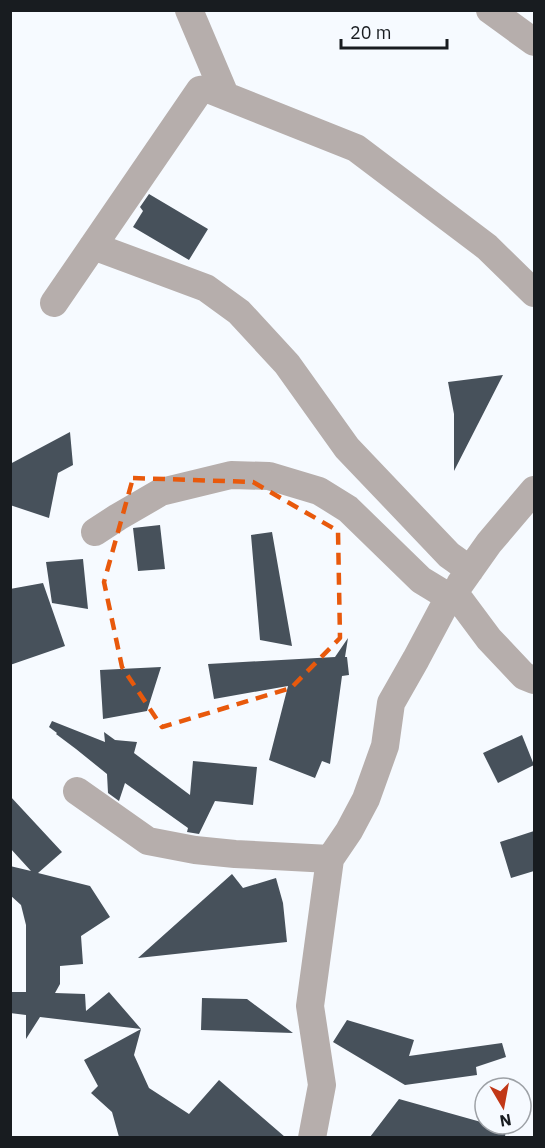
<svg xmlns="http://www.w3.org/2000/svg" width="545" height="1148" viewBox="0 0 545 1148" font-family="'IBM Plex Sans',sans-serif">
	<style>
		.building { fill: #47515b }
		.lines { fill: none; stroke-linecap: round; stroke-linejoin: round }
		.street { stroke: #b6aeac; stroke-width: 28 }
		.marked { fill: none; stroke: #e8590c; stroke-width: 4.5; stroke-dasharray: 12 8; stroke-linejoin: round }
	</style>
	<rect width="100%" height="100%" fill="#f6faff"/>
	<path class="building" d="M149 194 208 229 189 260 133 227 143 211 140 207Z
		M503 375 454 471V414L448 382Z
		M70 432 73 465 58 473 49 518 10 505V464Z
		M160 525 165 569 138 571 133 528Z
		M272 532 292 646 260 640 251 535Z
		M83 559 88 609 52 603 46 562Z
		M43 583 65 646 10 665V589Z
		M348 638 345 657H347L349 675 342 676 330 764 322 761 315 778 269 760 288 686 214 699 208 664 335 657Z
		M161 667 147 711 103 719 100 670Z
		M52 721 105 742 104 732 115 740 137 742 134 753 190 795 193 761 257 767 253 805 215 801 199 834 187 832 188 828 125 783 119 801 108 793 107 774 76 749 56 734 57 733 49 727Z
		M522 735 534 765 498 783 483 753Z
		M10 796 62 852 38 873 90 886 110 917 81 936 83 964 60 966V984L55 993 85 994 86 1011 109 992 141 1029 40 1017 26 1039V1015L10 1013V992H26V925L21 905 10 895V866L31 871 10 848Z
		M534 831V871L511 878 500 842Z
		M232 874 243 888 276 878 283 903 287 942 138 958Z
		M202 998 247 999 293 1033 201 1030Z
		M347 1020 414 1040 409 1056 502 1043 506 1057 476 1067 477 1075 405 1085 333 1042Z
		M141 1029 134 1055 149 1088 189 1114 219 1080 285 1137H119L112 1112 91 1093 98 1086 84 1060Z
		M399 1099 506 1129 505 1137H370Z"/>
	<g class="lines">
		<path class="street" d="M189 10 225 95
			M490 10 534 42
			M93 246 206 288 239 312 287 364 347 448 449 555 470 570
			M54 303 200 90 208 89 356 148 487 247 534 293
			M95 532 118 517 161 492 231 475 269 476 319 491 348 509 421 580 449 597 454 592 489 639 524 676 534 680
			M460 584 489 543 534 490
			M77 791 148 841 195 850 235 854 330 859
			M312 1138 322 1085 310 1006 330 859 349 831 366 799 385 746 391 703 416 659 449 597"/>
	</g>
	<path class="marked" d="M133 478 253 482 338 531 340 638 291 688 162 727 122 667 104 582Z"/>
	<rect width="545" height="1148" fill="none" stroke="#181c20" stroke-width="24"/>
	<g transform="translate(503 1106) rotate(170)"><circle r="28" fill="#f6faff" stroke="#9da1a6" stroke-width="1.5"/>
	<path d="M0-4.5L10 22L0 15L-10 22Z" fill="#c13717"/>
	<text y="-9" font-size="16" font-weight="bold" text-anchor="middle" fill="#181c20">N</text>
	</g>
	<path d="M341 39v9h106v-9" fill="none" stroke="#181c20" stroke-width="3"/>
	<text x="350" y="39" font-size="18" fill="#181c20" stroke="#f6faff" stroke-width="4.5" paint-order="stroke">20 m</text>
</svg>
